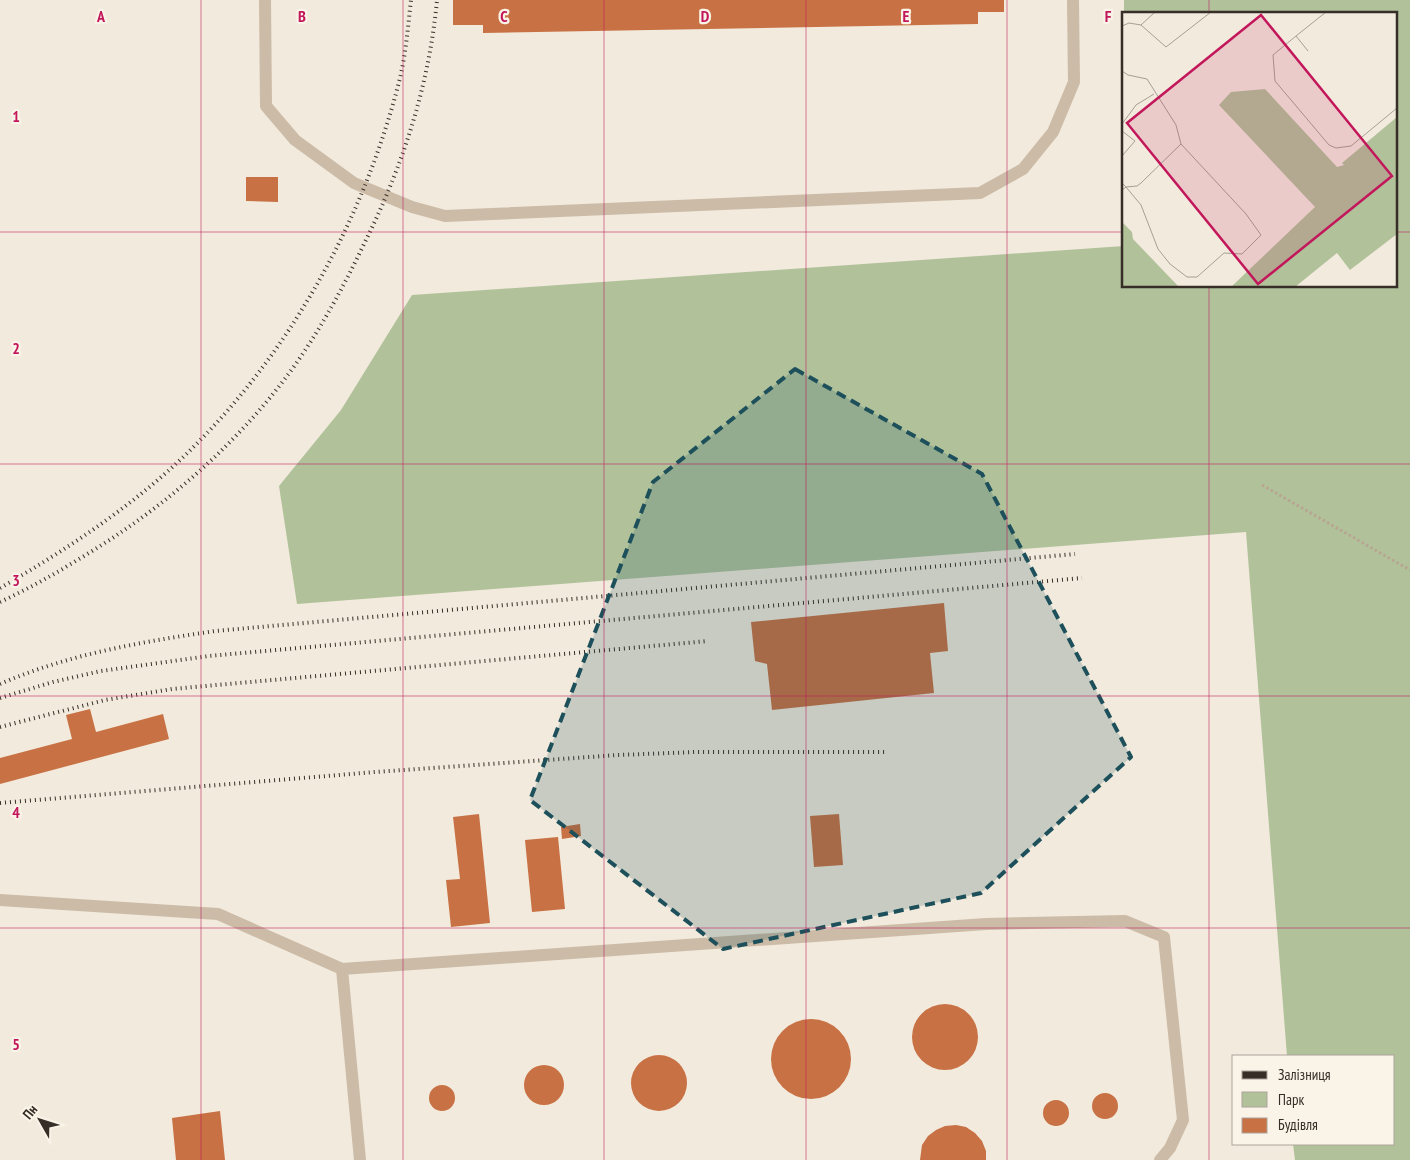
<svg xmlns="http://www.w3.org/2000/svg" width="1410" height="1160" viewBox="0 0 1410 1160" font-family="'PT Sans Narrow',sans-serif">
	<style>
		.green { fill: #b1c29b }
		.building { fill: #c87144 }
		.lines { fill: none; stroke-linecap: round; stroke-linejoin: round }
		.path { stroke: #b7a591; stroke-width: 3; stroke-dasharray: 2.5 2.5; stroke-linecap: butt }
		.service { stroke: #cbbba7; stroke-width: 12 }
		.rail { stroke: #372e28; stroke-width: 4; stroke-dasharray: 1 4; stroke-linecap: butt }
		.marked { fill: #1d505a; fill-opacity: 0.2; stroke: #1d505a; stroke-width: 4; stroke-dasharray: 10 6; stroke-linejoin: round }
		.grid { fill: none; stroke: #c2185b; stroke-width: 1; stroke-opacity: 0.55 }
		.inset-road { fill: none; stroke: #a79f94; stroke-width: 1 }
		.view { fill: #c2185b; fill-opacity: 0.15; stroke: #c2185b; stroke-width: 2.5 }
		.inset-edge { fill: none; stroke: #372e28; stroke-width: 2.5 }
		.grid-label { font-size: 16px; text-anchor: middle; font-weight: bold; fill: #c2185b; stroke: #faf3e8; stroke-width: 4.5; stroke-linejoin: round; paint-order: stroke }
	</style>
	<rect width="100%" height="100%" fill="#f2eadc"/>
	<path class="green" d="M1124 0H1410V1160H1295L1293 1144H1394V1056H1287L1246 532 297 604 279 486 341 410 412 295 1124 246V286H1396V14H1124Z"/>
	<path class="building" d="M453 0H1004V12H978V24L483 33V25H453Z
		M246 177H278V202L246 201Z
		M944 603 948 651 930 653 934 693 772 710 767 664 755 661 751 622Z
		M90 709 96 732 163 714 169 739 0 784V758L72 739 66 715Z
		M479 814 490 923 451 927 446 880 460 879 453 817Z
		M839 814 843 865 814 867 810 816Z
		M580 824 581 836 562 839 561 827Z
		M558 837 565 909 532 912 525 840Z
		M912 1037a33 33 0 1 1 66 0a33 33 0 1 1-66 0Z
		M771 1059a40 40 0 1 1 80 0a40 40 0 1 1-80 0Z
		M631 1083a28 28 0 1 1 56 0a28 28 0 1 1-56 0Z
		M524 1085a20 20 0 1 1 40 0a20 20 0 1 1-40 0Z
		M429 1098a13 13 0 1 1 26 0a13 13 0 1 1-26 0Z
		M1092 1106a13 13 0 1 1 26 0a13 13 0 1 1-26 0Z
		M1043 1113a13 13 0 1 1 26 0a13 13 0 1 1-26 0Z
		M220 1111 225 1160H176L172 1118Z
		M956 1125 966 1127 975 1133 982 1141 986 1151V1160H920L922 1145 928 1136 936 1130 945 1126Z"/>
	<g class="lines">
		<path class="path" d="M1262 485 1410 570"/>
		<path class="service" d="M265 0 266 106 295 140 354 183 412 207 445 216 980 193 1023 169 1053 132 1074 82 1073 0
			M0 900 218 914 342 969
			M360 1160 342 969 986 924 1125 921 1164 937 1183 1120 1170 1148 1160 1160"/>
		<path class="rail" d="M0 588C59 554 116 517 167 472 281 370 363 226 400 78 406 53 408 26 411 0
			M0 602C28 589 53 575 79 559 158 512 228 453 284 380 316 338 342 290 365 242 403 165 429 86 437 0
			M0 684C69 654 141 642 215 631L1075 554
			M0 698 53 682 101 671 209 656 1082 578
			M0 727 105 700 172 689 708 641
			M0 803 375 772 618 755 696 752H887"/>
	</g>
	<path class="marked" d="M795 369 982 474 1131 757 981 893 723 949 530 800 653 482Z"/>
	<path class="grid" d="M201 0V1160M403 0V1160M604 0V1160M806 0V1160M1007 0V1160M1209 0V14M0 232H1124M1396 232H1410M1209 286V1160M0 464H1410M0 696H1410M0 928H1410"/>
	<g transform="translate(1122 12)">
		<rect width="275" height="275" fill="#f2eadc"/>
		<path d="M143 77 215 155 222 153 220 151 275 105V222L228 258 215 241 173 275H109L193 195 97 93 109 80ZM0 210 10 220 11 227 57 275H0Z" fill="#b1c29b"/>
		<path class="inset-road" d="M19 13 33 0M0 14 7 11 19 13 44 35 89 0M174 24 151 43 153 69 207 133 214 136 229 134 275 96M186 39 174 24 204 0M0 59 6 63 25 67 54 113 59 132M0 112 14 93 32 82M0 119 13 129 0 144M0 171 4 175 19 193 36 237 48 252 65 265H75L102 241 120 242 139 223 124 202 59 132 19 171 15 174 4 175 0 178"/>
		<path class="view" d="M139 3 270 164 136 272 5 111Z"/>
		<rect width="275" height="275" class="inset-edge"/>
	</g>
	<g class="grid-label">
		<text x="101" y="22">A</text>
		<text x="302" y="22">B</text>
		<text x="504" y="22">C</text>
		<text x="705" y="22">D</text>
		<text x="906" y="22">E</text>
		<text x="1108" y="22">F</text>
		<text x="16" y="122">1</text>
		<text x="16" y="354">2</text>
		<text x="16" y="586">3</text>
		<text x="16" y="818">4</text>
		<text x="16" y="1050">5</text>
	</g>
	<rect x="1232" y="1055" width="162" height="90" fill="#faf3e8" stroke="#aca49b"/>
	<rect x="1242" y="1071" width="25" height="8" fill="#372e28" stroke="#aca49b"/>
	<text x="1278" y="1080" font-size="15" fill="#372e28">Залізниця</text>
	<rect x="1242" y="1092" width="25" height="15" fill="#b1c29b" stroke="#aca49b"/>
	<text x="1278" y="1105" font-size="15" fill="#372e28">Парк</text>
	<rect x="1242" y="1118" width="25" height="15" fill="#c87144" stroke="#aca49b"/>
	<text x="1278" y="1130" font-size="15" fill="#372e28">Будівля</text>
	<g transform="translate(40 1120) rotate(309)" stroke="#faf3e8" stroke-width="4" paint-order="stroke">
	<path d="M0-4L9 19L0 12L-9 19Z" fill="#372e28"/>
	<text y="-8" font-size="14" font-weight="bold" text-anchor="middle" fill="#372e28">Пн</text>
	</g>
</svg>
